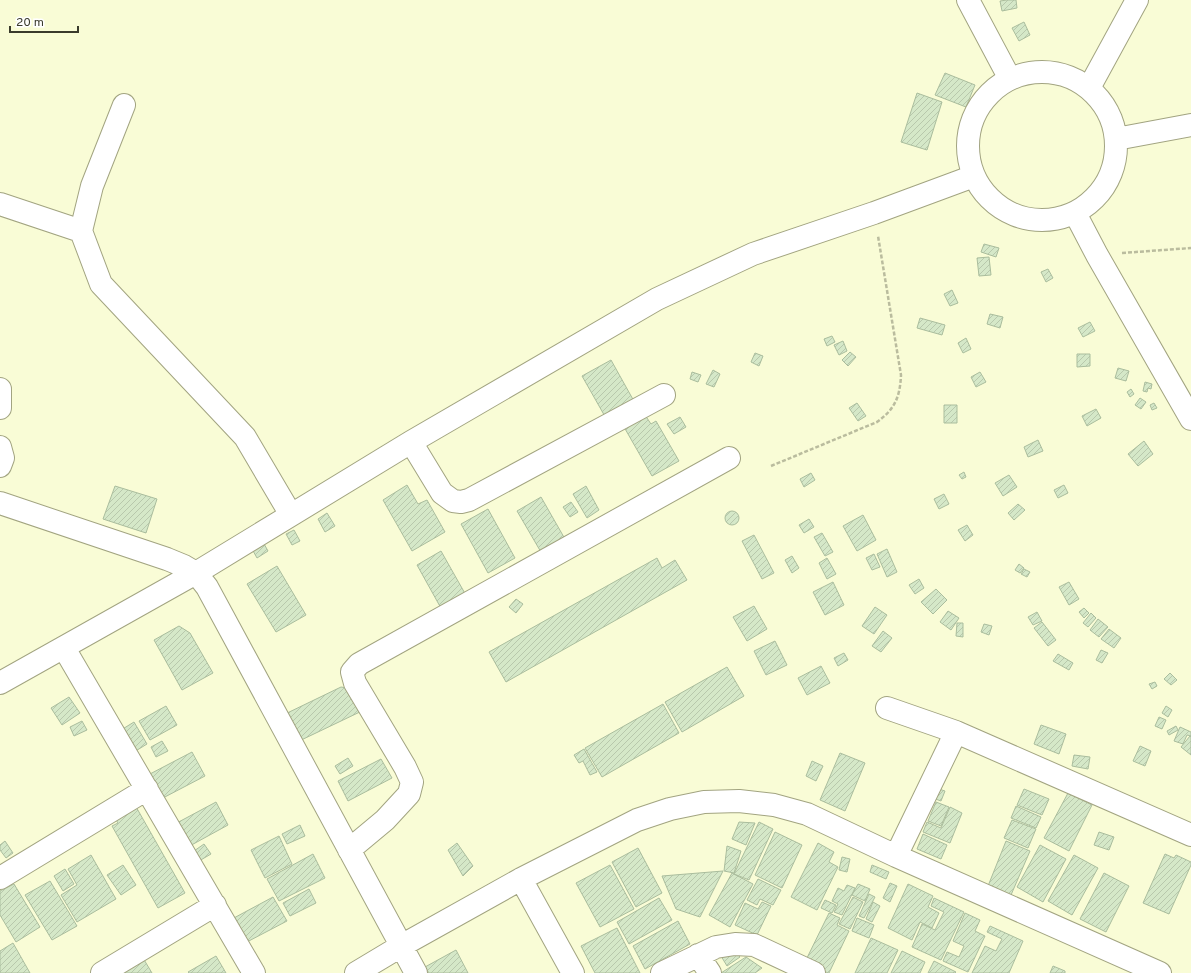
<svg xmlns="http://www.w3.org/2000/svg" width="1191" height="973" viewBox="0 0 1191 973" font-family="Overpass,sans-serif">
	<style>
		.building { fill: url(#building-hatch); stroke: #aabd9d }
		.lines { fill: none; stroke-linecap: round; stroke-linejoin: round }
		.minor-casing { stroke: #a2a481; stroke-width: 24 }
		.path { stroke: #babc9e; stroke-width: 2.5; stroke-dasharray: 4 2; stroke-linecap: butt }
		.minor { stroke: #fff; stroke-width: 22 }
	</style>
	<defs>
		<pattern id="building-hatch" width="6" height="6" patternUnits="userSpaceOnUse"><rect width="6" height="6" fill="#d5e8c8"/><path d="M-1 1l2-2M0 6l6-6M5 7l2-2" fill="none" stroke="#b8c8ac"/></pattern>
	</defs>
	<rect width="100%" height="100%" fill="#f9fcd6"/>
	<path class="building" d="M1007 0H1016L1017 8 1002 11 1000 1Z
		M1024 22 1030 35 1019 41 1012 28Z
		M945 73 975 85 966 107 935 95Z
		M917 93 942 102 927 150 901 142Z
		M984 244 999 248 996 257 981 252Z
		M989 257 991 275 979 276 977 258Z
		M1048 269 1053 278 1046 282 1041 272Z
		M952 290 958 303 950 306 944 294Z
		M990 314 1003 317 1000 328 987 324Z
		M920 318 945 325 942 335 917 328Z
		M1090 322 1095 331 1083 337 1078 328Z
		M832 336 835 342 827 346 824 339Z
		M966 338 971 349 963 353 958 343Z
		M843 341 847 351 839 355 834 345Z
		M850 352 856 357 848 366 842 360Z
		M755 353 763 356 759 366 751 362Z
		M1077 354H1090V366L1077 367Z
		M611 360 635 403 607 420 582 376Z
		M1118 368 1129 371 1126 381 1115 378Z
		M713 370 720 374 714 387 706 384Z
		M692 372 701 375 698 382 690 379Z
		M980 372 986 382 976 387 971 377Z
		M1145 382 1152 384 1151 389 1148 388 1147 392 1143 391Z
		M1131 389 1134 394 1130 397 1127 392Z
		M1140 398 1146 402 1141 409 1135 405Z
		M857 403 866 416 858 421 849 408Z
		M1154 403 1157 408 1152 410 1150 405Z
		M944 405H957V423H944Z
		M1096 409 1101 418 1087 426 1082 416Z
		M645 415 651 424 656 421 679 461 652 476 624 427Z
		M680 417 686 427 674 434 667 424Z
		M1038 440 1043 451 1028 457 1024 447Z
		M1144 441 1153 454 1138 466 1128 454Z
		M964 472 966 477 962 479 959 475Z
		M811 473 815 480 804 487 800 479Z
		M1009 475 1017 487 1003 496 995 483Z
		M407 485 418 504 427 500 445 532 412 551 383 500Z
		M1064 485 1068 493 1058 498 1054 490Z
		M115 486 157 499 146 533 103 519Z
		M586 486 599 510 587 518 573 494Z
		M944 494 949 504 939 509 934 499Z
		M541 497 569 546 545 559 517 511Z
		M571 502 578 512 570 517 563 507Z
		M1018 504 1025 510 1014 520 1008 513Z
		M488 509 515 558 488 573 461 524Z
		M725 518a7 7 0 1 1 14 0a7 7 0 1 1-14 0Z
		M327 513 335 526 325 532 318 519Z
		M863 515 876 540 857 551 843 526Z
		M809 519 814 527 804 533 799 525Z
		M967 525 973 535 965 541 958 530Z
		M294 530 300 541 292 545 286 534Z
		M822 533 833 552 825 556 814 537Z
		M754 535 774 573 762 579 742 541Z
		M263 542 268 551 257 558 252 549Z
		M887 549 897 572 887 577 877 554Z
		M441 551 467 597 442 610 417 565Z
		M874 554 880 567 872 570 866 558Z
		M792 556 799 568 792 573 785 560Z
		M657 558 662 568 675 560 687 580 506 682 489 652Z
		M827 558 836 574 827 579 819 563Z
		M1019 564 1024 568 1020 573 1015 570Z
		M277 566 306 615 276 632 247 584Z
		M1024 569 1030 572 1027 577 1021 574Z
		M919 579 924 588 915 594 909 585Z
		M833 582 844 605 825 615 813 592Z
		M1069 582 1079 599 1069 605 1059 587Z
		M936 589 947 600 933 614 921 602Z
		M516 599 523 604 516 613 509 607Z
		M754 606 767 629 747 641 733 617Z
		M875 607 887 615 874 634 862 626Z
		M1084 608 1089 613 1084 618 1079 612Z
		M948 611 959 618 951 630 940 622Z
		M1037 612 1042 621 1033 625 1028 617Z
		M1091 613 1096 618 1088 627 1083 623Z
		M1098 619 1108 627 1099 637 1090 630Z
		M1042 622 1056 640 1048 646 1034 628Z
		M957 623H963V637L956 636Z
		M984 624 992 626 989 635 981 632Z
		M179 626 190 633 213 673 182 690 154 640Z
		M1109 629 1121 638 1114 648 1101 639Z
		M883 631 892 638 881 652 872 646Z
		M775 641 787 665 766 675 754 651Z
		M1101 650 1108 653 1102 663 1096 660Z
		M844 653 848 660 838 666 834 658Z
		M1058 654 1073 663 1069 670 1053 661Z
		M821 666 830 683 807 695 798 678Z
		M727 667 744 696 682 732 665 702Z
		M1170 673 1177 680 1171 685 1164 679Z
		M1155 682 1157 686 1152 689 1149 684Z
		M341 687 353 689 364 710 295 743 281 716Z
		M69 697 80 713 62 725 51 708Z
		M663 704 679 733 602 777 585 748Z
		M166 706 177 725 150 740 139 721Z
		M1166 706 1172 710 1168 717 1162 713Z
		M1159 717 1166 720 1162 729 1155 726Z
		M82 721 87 730 74 736 70 727Z
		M134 722 147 744 134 752 121 730Z
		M1041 725 1066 734 1059 754 1034 744Z
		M1176 726 1178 730 1169 735 1167 731Z
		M1180 727 1191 732V736L1187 735 1183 744 1174 741Z
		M1190 736 1191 737V755L1181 747Z
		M162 741 168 751 156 757 151 747Z
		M1140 746 1151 751 1145 766 1133 761Z
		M584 749 597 772 590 775 583 761 579 763 574 755Z
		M192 752 205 776 161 799 148 775Z
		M840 753 865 763 845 811 820 800Z
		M1074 755 1090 757 1088 769 1072 766Z
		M348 758 353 766 340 774 335 766Z
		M381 759 392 778 348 801 338 781Z
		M812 761 823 766 816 781 806 776Z
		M933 787 945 791 941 801 930 797Z
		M1024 789 1049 799 1042 815 1017 805Z
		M1068 793 1092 805 1069 851 1044 838Z
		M216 802 228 825 186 848 173 825Z
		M936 802 949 807 941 826 928 821Z
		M135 805 185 893 158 908 112 826 118 823 114 817Z
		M1016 806 1041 817 1036 828 1011 818Z
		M950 807 962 813 950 843 923 832 927 822 941 828Z
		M1012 820 1036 829 1028 848 1004 838Z
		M739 822 755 823 746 845 732 839Z
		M759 822 773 829 749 880 734 874Z
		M300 825 305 836 287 844 282 834Z
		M775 832 802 845 782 888 755 875Z
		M1099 832 1114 837 1109 850 1094 845Z
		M923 834 947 845 941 859 917 849Z
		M279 836 292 864 265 878 251 850Z
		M5 841 13 853 6 858 0 850V845Z
		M1006 841 1030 851 1011 895 988 886Z
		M457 843 473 866 463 876 448 850Z
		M818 843 834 852 829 862 838 867 817 910 791 897Z
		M204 844 211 854 199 861 194 851Z
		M1040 845 1066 859 1043 902 1017 887Z
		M727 846 741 851 734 873 724 871Z
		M638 848 662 893 636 907 612 862Z
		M313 854 325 878 279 901 267 879Z
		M1165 854 1174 858 1176 855 1191 862V865L1169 914 1143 903Z
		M91 855 116 899 77 922 61 895 77 885 68 869Z
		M1074 855 1098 868 1072 915 1048 901Z
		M842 857 850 859 847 872 839 870Z
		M123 865 136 885 121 895 107 875Z
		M610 865 634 909 600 927 576 883Z
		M872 865 889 872 886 879 870 872Z
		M65 869 74 884 63 891 54 876Z
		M723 871 700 917 676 909 662 876Z
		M732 873 753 884 730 927 709 915Z
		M1104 873 1129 886 1106 932 1080 919Z
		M758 879 781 890 773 905 760 899 757 905 747 900Z
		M50 881 77 926 52 940 25 895Z
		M890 883 897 886 890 902 883 898Z
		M14 884 40 927 16 942 0 915V891Z
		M858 884 870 889 865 901 852 895Z
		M908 884 933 896 928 907 939 913 932 928 920 922 912 940 888 928Z
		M847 885 855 888 842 915 834 912 838 904 832 901 838 888 844 891Z
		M309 889 316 903 290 916 283 903Z
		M869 894 875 897 864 918 859 916Z
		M273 897 287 921 245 943 232 919Z
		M853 897 863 902 850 929 839 924Z
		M659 898 672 920 629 944 617 922Z
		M934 898 964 912 941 960 912 947 922 924 935 930 944 912 931 906Z
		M825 900 836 905 832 913 821 908Z
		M762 902 771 906 757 935 735 925 745 903 758 909Z
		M873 902 880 906 872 922 866 919Z
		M829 913 840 918 837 925 849 931 829 973H828L805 962Z
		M965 913 980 920 975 931 985 936 968 972 943 961 947 952 959 957 964 946 953 941Z
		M857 918 874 925 869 938 852 931Z
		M678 921 690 944 645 969 633 946Z
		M990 926 1023 941 1009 973H972L985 946 996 951 1002 939 987 932Z
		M617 928 640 973H595L581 946Z
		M871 938 898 950 887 973H855Z
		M13 943 30 973H0V951Z
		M732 949 740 957 727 966 721 956Z
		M456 950 468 973H429L425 967Z
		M902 951 925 962 920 973H891Z
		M216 956 226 973H189L188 972Z
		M746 957 762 968 755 973H721Z
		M143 958 152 973H116Z
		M934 961 956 972 955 973H928Z
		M1053 966 1065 971V973H1050Z"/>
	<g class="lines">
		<g class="minor-casing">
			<path id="minor" d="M968 0 1010 79
				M968 146a74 74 0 1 1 148 0a74 74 0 1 1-148 0Z
				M1089 88 1137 0
				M124 105 92 186 81 231 101 284 245 437 291 515
				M1116 139 1191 125
				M0 204 81 231
				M1075 213 1097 255 1191 419
				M0 389V408
				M411 442 442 493 453 501 461 502 469 500 664 395
				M0 447 3 458 0 466
				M0 503 167 559 184 566 196 573 207 587 416 973
				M64 648 254 973
				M0 683 196 573 411 442 657 299 753 254 874 213 974 176
				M887 708 956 732 1191 835
				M349 850 385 820 409 794 412 782 405 767 355 683 352 672 359 664 729 458
				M896 856 956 732
				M0 878 147 789
				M521 879 573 973
				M698 955 710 973
				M102 973 215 905
				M356 973 401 946 521 879 637 820 670 809 704 802 739 801 774 805 807 814 896 856 1160 973
				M662 973 716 947 735 944 754 945 814 973"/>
		</g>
		<path class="path" d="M1122 253 1191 248
			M771 466 877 422C895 409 900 397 901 375L878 236"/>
		<use href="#minor" class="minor"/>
	</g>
	<path d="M10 26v6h68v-6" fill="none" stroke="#3a3b2c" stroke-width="2"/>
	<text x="16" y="26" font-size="12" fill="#3a3b2c" stroke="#ffffff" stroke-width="3" paint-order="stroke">20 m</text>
</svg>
